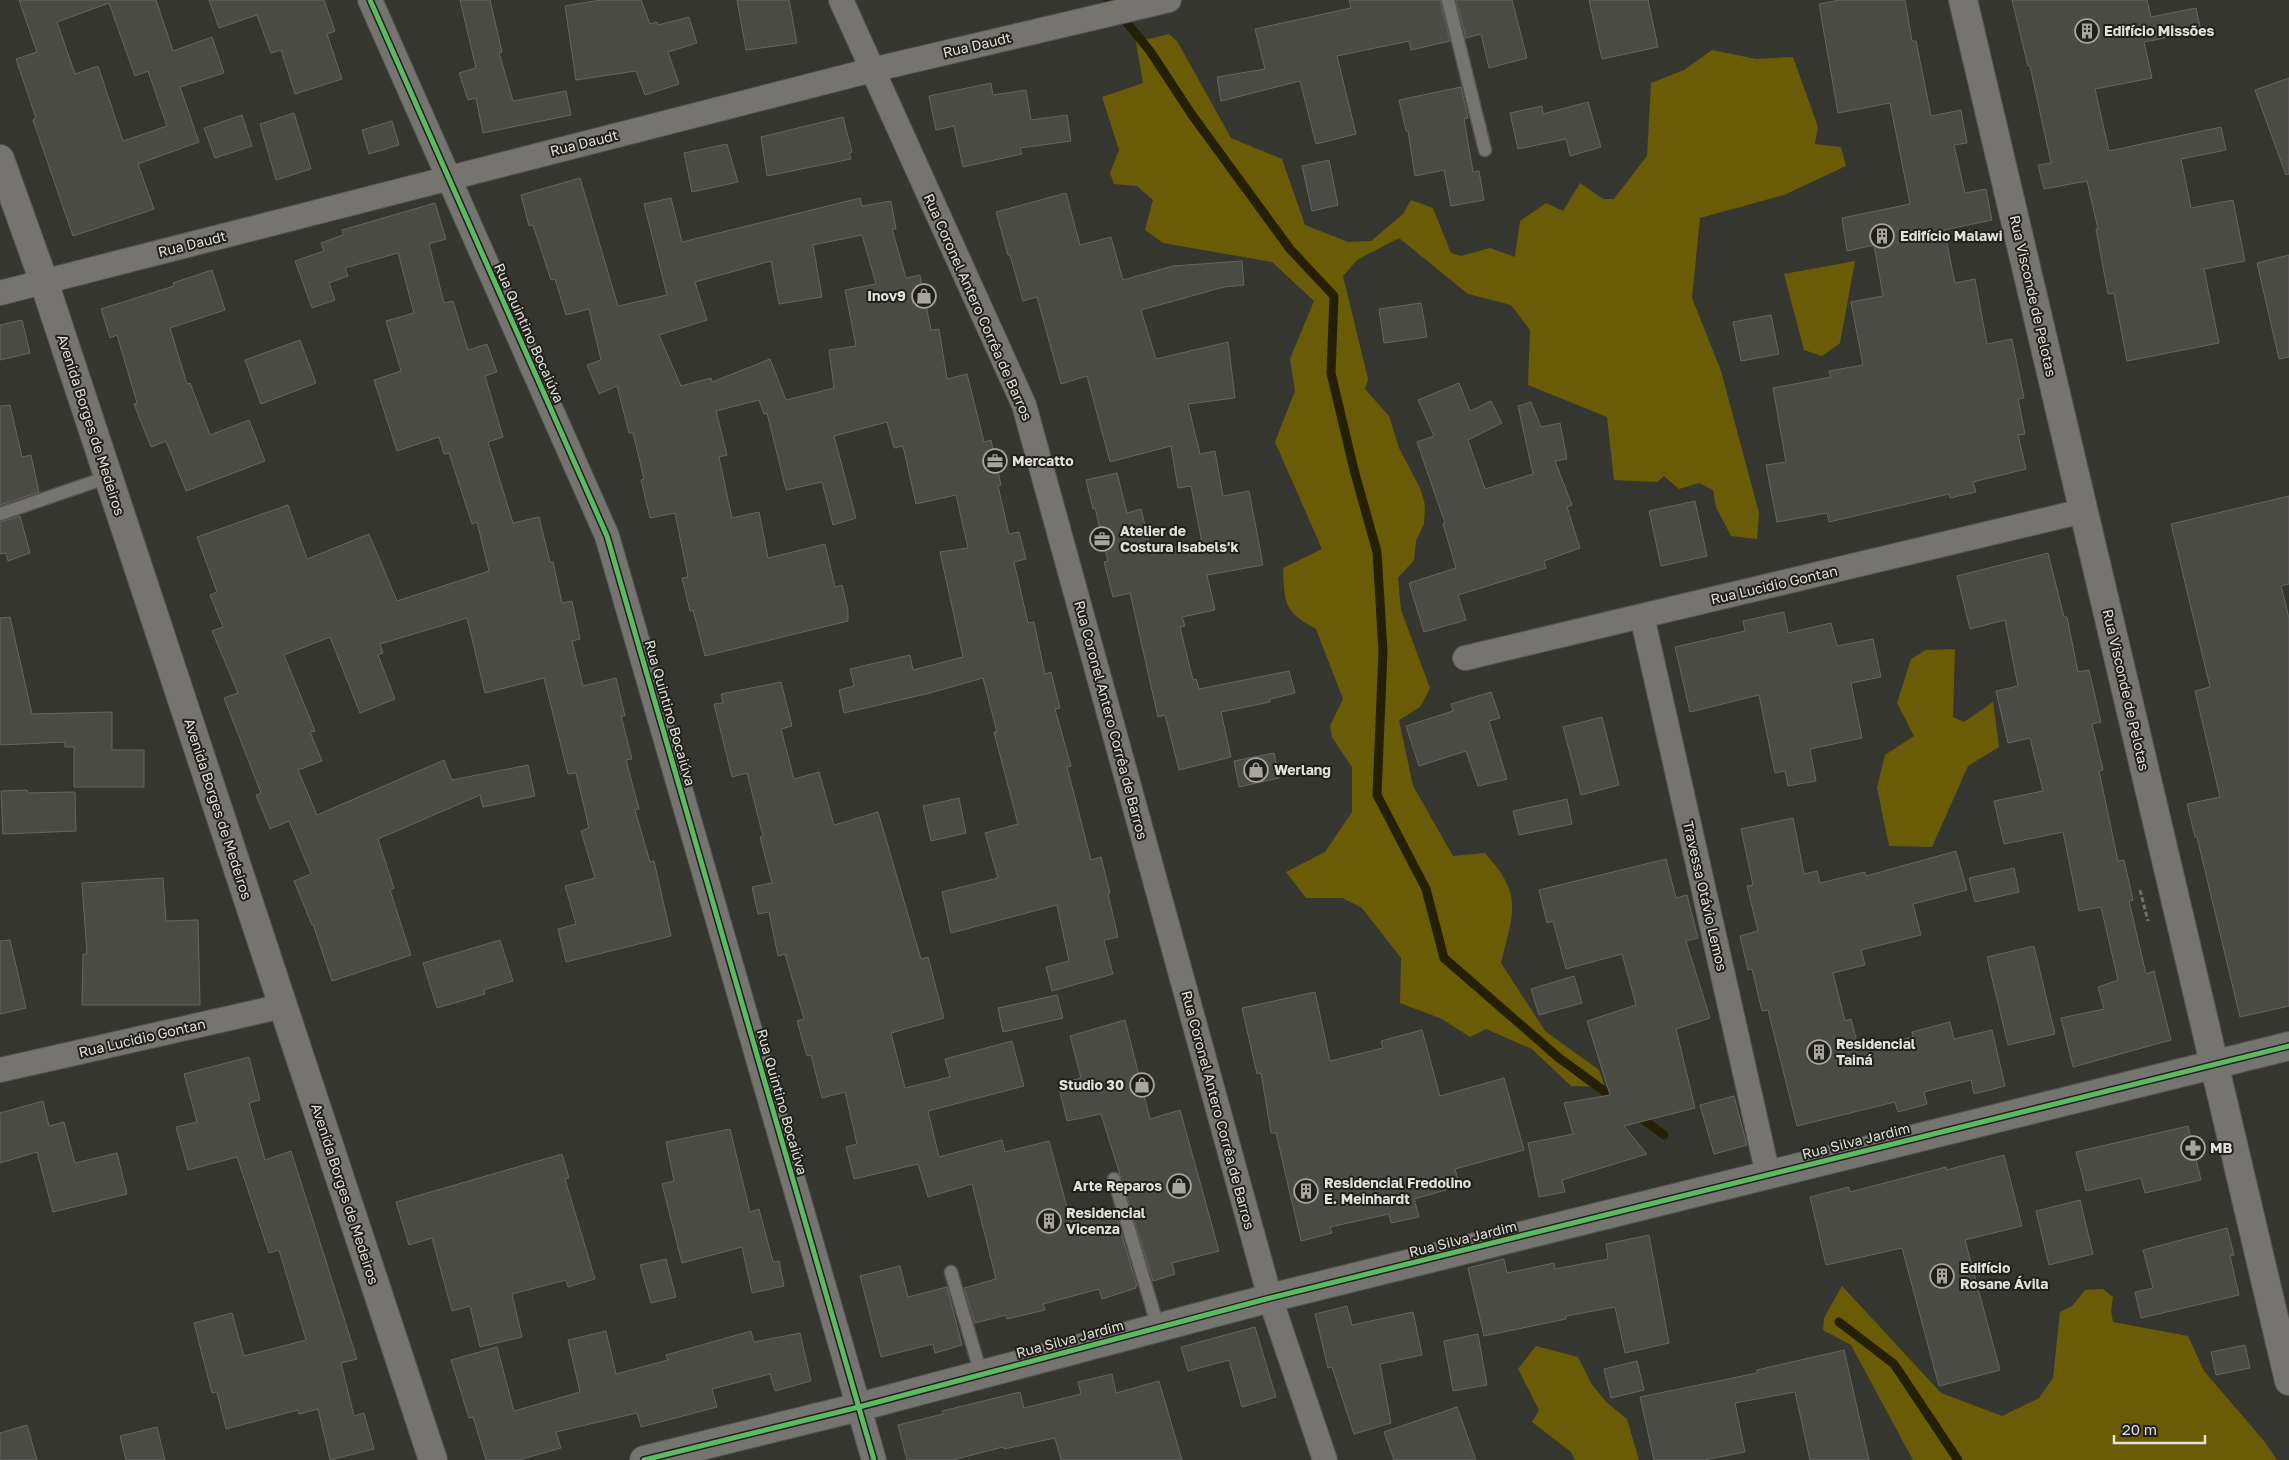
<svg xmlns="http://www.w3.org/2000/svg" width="2289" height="1460" viewBox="0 0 2289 1460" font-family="'Golos Text',sans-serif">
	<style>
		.green { fill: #6a5c07 }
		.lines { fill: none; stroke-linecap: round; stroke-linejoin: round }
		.stream { stroke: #251f06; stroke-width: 9 }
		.building { fill: #4b4b46; stroke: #666561; fill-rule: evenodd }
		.service-casing { stroke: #555450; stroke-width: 15 }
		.minor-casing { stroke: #555450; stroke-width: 26 }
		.tertiary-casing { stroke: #555450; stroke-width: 30 }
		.secondary-casing { stroke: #555450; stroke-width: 30 }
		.path { stroke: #71706c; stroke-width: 3; stroke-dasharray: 5 2.5; stroke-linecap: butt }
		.service { stroke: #757470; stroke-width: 12 }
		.minor { stroke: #757470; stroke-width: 24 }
		.tertiary { stroke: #757470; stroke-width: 28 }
		.secondary { stroke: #757470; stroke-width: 28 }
		.cycleway-casing { stroke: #201f1a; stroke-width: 8 }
		.cycleway { stroke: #5cba63; stroke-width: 5 }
		.labels { text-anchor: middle; stroke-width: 4; stroke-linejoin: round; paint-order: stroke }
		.poi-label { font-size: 14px; font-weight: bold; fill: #e2e1db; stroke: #201f1a; text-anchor: start }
		.street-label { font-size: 14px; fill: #e2e1db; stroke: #201f1a }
	</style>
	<rect width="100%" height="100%" fill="#363631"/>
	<path class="green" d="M1169 34 1177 41 1231 138 1282 159 1305 225 1348 242 1371 241 1403 214 1411 200 1433 208 1451 253 1461 256 1490 248 1515 257 1520 221 1546 203 1563 211 1580 183 1603 199H1614L1647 156 1651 83 1684 70 1712 50 1756 59 1793 57 1818 127 1815 144 1841 147 1846 166 1784 195 1700 218 1692 298 1721 371 1759 513 1757 539 1731 536 1716 507 1713 490 1699 483 1679 489 1664 476 1657 482 1614 480 1607 417 1528 385 1530 330 1511 305 1468 294 1399 238 1357 260 1343 276 1368 379 1365 389 1389 416 1399 448 1420 488 1425 505 1424 524 1416 541 1414 560 1398 578 1401 610 1430 688 1420 707 1399 720 1413 786 1453 856 1485 853C1524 896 1513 912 1501 963L1545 1031 1599 1070 1605 1087 1571 1086 1532 1049 1486 1029 1470 1037 1442 1019 1400 1003 1401 958 1362 908 1343 898H1306L1286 872 1325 852 1352 812V767L1332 737 1330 726 1343 699 1316 629C1283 611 1285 604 1283 568L1322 549 1275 442 1295 391 1290 359 1314 301 1272 262 1163 243 1145 230 1153 200 1137 186 1114 184 1110 173 1119 150 1102 97 1143 83 1136 42Z
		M1855 261 1840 343 1822 356 1804 350 1784 274Z
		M1955 649 1953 717 1964 722 1993 702 1999 747 1968 766 1932 847 1889 846 1877 788 1885 755 1914 736 1897 703 1911 659 1926 650Z
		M1842 1286 1941 1393 2002 1416 2039 1398 2053 1378 2060 1312 2072 1306 2085 1290 2103 1289 2113 1297 2111 1311 2113 1322 2188 1336 2204 1371 2264 1441 2277 1460H1913L1851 1345 1823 1330 1824 1318Z
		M1536 1346 1578 1357 1591 1383 1606 1402 1627 1419 1639 1460H1575L1571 1452 1532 1422 1539 1410 1518 1369Z"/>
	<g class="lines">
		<path class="stream" d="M1108 0 1150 51 1192 115 1290 249 1334 296 1331 373 1354 470 1377 552 1383 651 1377 795 1426 889 1444 958 1559 1058 1618 1101
			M1636 1114 1664 1135
			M1839 1322 1894 1364 1958 1460"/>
	</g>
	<path class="building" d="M19 0H156L173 51 212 37 224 73 180 87 199 142 138 164 154 209 73 236 33 120 36 118 16 59 37 52ZM109 3 135 76 148 71 167 126 123 141 98 66 75 74 57 22Z
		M209 0H324L335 31 327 34 342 79 295 94 281 50 271 53 257 15 219 28Z
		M460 0H490L502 52 499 53 513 101 566 91 571 115 483 133 476 98 468 100 459 73 476 68Z
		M601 0H641L650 24 657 22 658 25 689 17 697 43 668 52 679 84 645 95 636 71 576 80 565 6Z
		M737 0H789L797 43 746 50Z
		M1349 0H1440L1450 41 1411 50 1409 41 1337 56 1356 134 1316 144 1300 81 1221 101 1217 77 1265 69 1255 29 1351 8Z
		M1456 0H1512L1527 58 1489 68 1481 34 1466 38Z
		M1589 0H1648L1658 47 1602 59Z
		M1840 0H1905L1912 41H1916L1931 116 1961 110 1967 143 1954 145 1965 193 1986 189 1992 220 1944 230 1955 283 1975 279 1987 344 2012 339 2024 398 2018 399 2025 434 2018 435 2026 469 1973 482 1976 492 1950 498 1949 494 1829 522 1827 513 1777 522 1766 465 1786 462 1773 388 1831 377 1829 371 1863 365 1851 302 1883 296 1874 245 1847 251 1842 218 1910 204 1890 103 1838 113 1819 4Z
		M2012 0H2147L2151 17 2196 8 2201 31 2144 42 2152 78 2095 89 2109 151 2221 127 2226 150 2181 159 2191 208 2233 200 2245 261 2204 269 2219 343 2127 361 2114 293 2108 294 2096 229H2098L2087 181 2044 189 2038 165 2051 163 2030 66H2028Z
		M2289 78V174L2286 175 2255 90Z
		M991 83 993 95 1026 90 1031 120 1067 115 1071 141 1020 148 1022 154 963 167 954 126 936 130 929 96Z
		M1461 87 1468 118 1464 119 1473 172 1479 171 1484 200 1451 206 1444 170 1415 176 1408 131H1406L1399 100Z
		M1588 102 1601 147 1570 156 1566 139 1518 149 1510 113 1542 106 1543 114Z
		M294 113 311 169 276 180 260 124Z
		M242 115 252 146 215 158 204 128Z
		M843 117 852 152 849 153 851 159 767 176 761 137Z
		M392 121 399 145 369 154 362 130Z
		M727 144 738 182 692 192 684 153Z
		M1329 160 1338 205 1312 211 1302 166Z
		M580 178 618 306 667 295 644 204 671 198 682 242 860 198 862 206 891 201 896 229H892L906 278 920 275 931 330 939 329 947 379 967 374 984 442 991 440 1001 485 998 486 1009 534 1019 532 1026 559 1014 562 1028 623 1034 622 1045 674 1051 672 1060 708 1055 709 1071 766 1067 767 1091 860 1101 857 1110 893 1108 894 1118 937 1104 940 1113 974 1052 991 1046 967 1069 961 1057 905 951 933 942 892 998 878 985 833 1018 824 994 732H997L983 678 930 693 844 713 839 690 854 686 850 669 910 655 913 670 963 657 940 552 968 548 956 495 916 504 903 446 894 448 887 422 834 436 856 518 833 525 822 482 786 490 767 413 764 414 759 400 716 411 727 455 719 457 732 518 759 512 768 558 825 544 835 587 842 585 848 610V621L705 656 693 610 690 611 682 578 688 577 675 513 650 518 641 480 644 479 633 433H629L617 386 599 394 587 365 601 360 589 309 566 315 555 279 551 280 533 225 529 226 521 195ZM862 235 876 284 845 290 856 346 829 350 834 388 786 400 770 359 712 382 711 378 681 386 659 335 707 320 695 282 771 261 779 304 822 297 813 245Z
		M1066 193 1080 245 1111 237 1123 280 1173 266 1242 261 1244 285 1224 287 1141 310 1156 359 1228 342 1235 398 1188 404 1200 454 1215 451 1223 496 1249 491 1263 565 1207 575 1215 610 1182 617 1185 626 1180 627 1193 680 1196 679 1199 689 1289 671 1295 693 1270 699V702L1221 712 1231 757 1179 770 1165 715 1158 717 1130 593 1113 597 1104 562 1108 561 1095 508 1093 509 1086 480 1117 473 1127 513 1141 509 1151 551 1202 543 1191 486 1178 488 1171 446 1110 462 1087 376 1061 384 1037 297 1023 301 1010 255H1008L996 212Z
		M435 203 446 239 429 244 444 303 453 301 468 350 487 344 497 372 485 376 503 437 488 442 513 523 539 517 550 562H553L562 603 572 601 580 639 572 641 583 686 616 678 625 716H621L632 759 626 760 639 809 635 810 650 862 654 861 671 936 566 962 558 929 576 924 565 886 595 878 581 831 589 828 576 773 568 774 544 678 485 693 467 618 380 644 383 653 378 655 395 699 360 713 330 637 284 655 315 731 310 732 322 761 298 770 317 815 444 760 452 780 528 765 535 796 483 807 480 795 378 839 394 888 390 890 411 955 332 981 313 924 312 925 294 881 311 874 289 821 270 829 256 795 261 793 224 698 238 693 212 631 223 627 210 595 217 592 197 537 288 505 307 559 369 534 397 601 489 571 477 522 472 524 449 453 444 454 439 437 397 451 374 380 401 371 386 321 414 313 398 253 345 268 348 276 329 283 335 300 312 308 295 261 324 251 321 243 343 235 342 230Z
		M2289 255V357L2279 359 2257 263Z
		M212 270 225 310 170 328 187 384 190 383 210 435 249 420 265 461 186 491 166 441 151 447 134 404 137 403 117 335 110 338 101 309 174 286 173 283Z
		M1421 303 1427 337 1384 343 1379 309Z
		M1771 315 1779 354 1741 361 1733 322Z
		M22 320 30 353 0 360V325Z
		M300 340 316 383 261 404 245 360Z
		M1459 383 1470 411 1491 401 1502 423 1468 440 1485 489 1533 474 1518 406 1531 402 1541 427 1560 423 1567 459 1555 461 1572 505 1567 507 1580 548 1544 561 1546 568 1458 595 1466 620 1424 632 1409 583 1456 568 1443 524 1445 523 1417 442 1434 436 1418 400Z
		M10 405 22 457 31 455 39 492 0 505V406Z
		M2289 496V584L2281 586 2289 618V1006L2240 1017 2197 837H2195L2187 804 2220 797 2195 691 2210 687 2171 524Z
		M1695 501 1707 556 1661 566 1649 511Z
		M20 516 30 553 8 561 6 553 0 554V522Z
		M2048 553 2064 617H2067L2078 672 2089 670 2101 722 2092 724 2103 770 2099 771 2118 861 2124 860 2133 900 2129 901 2146 974 2154 971 2171 1040 2073 1067 2061 1018 2104 1009 2098 987 2118 980 2101 907 2079 911 2063 832 2004 844 1994 801 2043 791 2030 738 2008 743 1996 691 2018 686 2005 620 1970 629 1957 576Z
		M1784 612 1788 633 1831 623 1837 646 1873 639 1881 677 1851 683 1862 738 1810 749 1816 781 1788 786 1785 771 1775 773 1759 695 1690 712 1675 647 1745 631 1743 621Z
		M10 617 32 714 112 712V750H144V787H74V747H65V742L0 745V618Z
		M781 682 792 726 781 729 794 779 819 772 834 825 878 812 921 959 928 957 944 1018 891 1033 905 1088 950 1077 945 1059 1012 1041 1024 1086 928 1111 939 1157 1002 1140 1005 1152 1049 1141 1071 1222 1114 1209 1137 1286H1135L1136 1288 1102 1299 1099 1289 1043 1304 1045 1310 1007 1319 1006 1315 975 1323 964 1288 996 1279 972 1184 928 1197 918 1164 854 1179 846 1147 857 1144 845 1092 822 1098 811 1055 807 1056 797 1021 804 1019 785 954 778 956 769 912 758 914 752 887 772 883 760 837 763 836 747 773 732 777 714 704 723 703 721 694Z
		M1491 692 1500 718 1489 721 1507 779 1478 786 1466 751 1419 766 1406 726 1453 711 1451 704Z
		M1602 717 1619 785 1581 795 1563 727Z
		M1274 753 1279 778 1239 787 1234 761Z
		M27 790 28 793 75 792 76 831 3 834 1 791Z
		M959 798 966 833 931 841 923 806Z
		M1567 799 1572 824 1519 835 1513 811Z
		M1793 818 1804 874 1817 871 1820 883 1865 872 1866 876 1956 851 1967 890 1913 904 1921 935 1861 950 1865 965 1833 973 1845 1021 1851 1019 1859 1050 1913 1037 1912 1032 1950 1022 1954 1039 1992 1030 2005 1086 1974 1094 1971 1080 1924 1092 1927 1104 1898 1112 1895 1102 1797 1126 1768 1010 1762 1011 1752 969 1748 970 1740 936 1758 931 1747 886 1753 885 1741 829Z
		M1666 859 1676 898 1687 895 1698 938 1686 941 1710 1018 1676 1029 1695 1108 1624 1126 1647 1154 1562 1180 1565 1192 1539 1197 1528 1143 1573 1134 1564 1103 1610 1095 1587 1021 1636 1005 1622 954 1566 969 1553 921 1547 923 1539 890Z
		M2014 868 2019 892 1975 902 1969 878Z
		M163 878 166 921 198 920 200 1005H82L83 954H87L82 883Z
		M10 940 26 1008 0 1014V941Z
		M500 940 513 981 484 990 485 994 437 1008 423 963Z
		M2034 946 2055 1034 2008 1045 1987 957Z
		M1574 976 1582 1003 1539 1015 1531 989Z
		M1315 992 1330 1061 1383 1048 1381 1041 1422 1030 1440 1096 1504 1078 1524 1150 1455 1169 1460 1186 1414 1199 1419 1217 1391 1223 1389 1214 1330 1227 1332 1233 1301 1241 1276 1133H1271L1261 1073 1257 1074 1242 1008Z
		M1057 995 1063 1018 1003 1032 998 1008Z
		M1125 1020 1150 1119 1180 1110 1219 1251 1172 1263 1175 1274 1153 1281 1101 1114 1067 1121 1058 1084 1081 1078 1070 1036Z
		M249 1057 260 1100 249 1103 265 1160 291 1151 357 1359 341 1363 354 1416 364 1413 374 1449 330 1460 318 1409 299 1414 298 1410 226 1429 217 1392 212 1393 194 1323 232 1313 244 1356 306 1340 279 1250 269 1253 237 1157 188 1170 176 1127 197 1122 184 1074Z
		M1734 1096 1747 1145 1714 1154 1700 1105Z
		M43 1101 49 1126 64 1122 75 1163 117 1153 127 1194 53 1212 37 1152 0 1163V1113Z
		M2188 1126 2201 1180 2145 1193 2141 1178 2086 1191 2076 1152Z
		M730 1129 750 1212 759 1209 773 1262 779 1261 784 1286 752 1293 742 1247 682 1263 662 1184 674 1181 666 1142Z
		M562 1154 569 1178 565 1179 595 1279 568 1287 566 1280 512 1294 522 1337 480 1347 470 1306 452 1311 432 1238 409 1245 396 1202Z
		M2004 1155 2022 1226 1965 1240 2000 1370 1939 1386 1902 1248 1826 1265 1810 1197 1849 1187 1850 1192 1946 1167V1170Z
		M2080 1200 2093 1254 2049 1265 2036 1211Z
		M2227 1228 2234 1255 2230 1256 2239 1295 2141 1318 2135 1292 2153 1288 2143 1250Z
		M1649 1235 1669 1343 1625 1353 1615 1307 1566 1316V1319L1484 1336 1468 1268 1504 1259 1507 1273 1554 1263 1555 1269 1608 1259 1606 1244Z
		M666 1259 676 1297 651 1303 640 1265Z
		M900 1266 908 1297 947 1287 962 1345 935 1353 933 1344 881 1357 860 1276Z
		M1347 1306 1352 1325 1413 1312 1422 1355 1380 1364 1391 1423 1354 1434 1332 1367 1328 1368 1315 1314Z
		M1255 1327 1276 1397 1242 1407 1229 1360 1188 1371 1181 1347Z
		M606 1331 616 1374 668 1360 666 1355 751 1331 754 1342 800 1333 811 1381 775 1391 770 1374 712 1389 717 1407 641 1427 637 1413 556 1432 561 1448 519 1460H486L473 1417 469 1418 451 1360 497 1347 514 1411 580 1392 568 1340Z
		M1478 1334 1487 1385 1453 1391 1444 1341Z
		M2245 1345 2250 1368 2216 1375 2211 1352Z
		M1844 1350 1869 1460H1810L1795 1392 1735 1403 1745 1452 1704 1460H1654L1640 1397 1757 1373V1370Z
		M1637 1361 1644 1390 1611 1398 1604 1369Z
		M1112 1374 1116 1393 1159 1381 1182 1460H1061L1055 1438 1004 1449 1003 1447 953 1460H907L898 1425 943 1414 942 1411 1020 1392 1024 1408 1081 1394 1078 1382Z
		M1457 1407 1476 1460H1394L1384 1432Z
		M27 1425 37 1460H0V1433Z
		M157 1427 165 1460H126L120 1436Z"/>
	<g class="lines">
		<g class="service-casing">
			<path id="service" d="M1448 0 1485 150
				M0 514 108 477
				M1114 1179 1158 1327
				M951 1272 981 1374"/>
		</g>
		<g class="minor-casing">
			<path id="minor" d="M370 0 607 536 874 1460
				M841 0 1024 405 1270 1298 1325 1460
				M0 293 872 70 1169 0
				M1642 616 1768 1175
				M1465 658 2083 511
				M0 1070 283 1006"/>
		</g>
		<g class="tertiary-casing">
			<path id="tertiary" d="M1963 0 2289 1381
				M644 1460 859 1407 1270 1298 2289 1046"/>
		</g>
		<g class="secondary-casing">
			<path id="secondary" d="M0 159 44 282 433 1460"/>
		</g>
		<path class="path" d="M2140 890 2148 921"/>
		<use href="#service" class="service"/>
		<use href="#minor" class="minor"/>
		<use href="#tertiary" class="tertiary"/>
		<use href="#secondary" class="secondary"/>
		<g class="cycleway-casing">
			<path id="cycleway" d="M370 0 607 536 874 1460
				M644 1460 859 1407 1270 1298 2289 1046"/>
		</g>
		<use href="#cycleway" class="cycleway"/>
	</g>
	<defs>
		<g id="building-ring" transform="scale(1.25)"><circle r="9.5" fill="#201f1a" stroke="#a6a5a0" stroke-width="1.5"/><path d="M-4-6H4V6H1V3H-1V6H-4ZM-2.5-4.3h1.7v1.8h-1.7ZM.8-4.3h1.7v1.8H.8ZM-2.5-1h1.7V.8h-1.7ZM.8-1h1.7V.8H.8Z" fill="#a6a5a0"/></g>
		<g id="shop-ring" transform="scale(1.25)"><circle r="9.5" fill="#201f1a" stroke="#a6a5a0" stroke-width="1.5"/><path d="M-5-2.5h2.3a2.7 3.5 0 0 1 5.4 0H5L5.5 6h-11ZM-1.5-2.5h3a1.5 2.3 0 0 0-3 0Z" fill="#a6a5a0"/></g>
		<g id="office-ring" transform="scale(1.25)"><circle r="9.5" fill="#201f1a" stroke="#a6a5a0" stroke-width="1.5"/><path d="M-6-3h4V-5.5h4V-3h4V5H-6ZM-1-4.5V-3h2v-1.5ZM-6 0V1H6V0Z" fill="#a6a5a0"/></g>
		<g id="pharmacy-ring" transform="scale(1.25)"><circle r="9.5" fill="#201f1a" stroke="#a6a5a0" stroke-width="1.5"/><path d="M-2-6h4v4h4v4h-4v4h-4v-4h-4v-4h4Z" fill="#a6a5a0"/></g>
	</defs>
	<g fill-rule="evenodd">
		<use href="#building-ring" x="2087" y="31"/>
		<use href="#building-ring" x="1882" y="236"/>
		<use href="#shop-ring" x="924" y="296"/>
		<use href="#office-ring" x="995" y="461"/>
		<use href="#office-ring" x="1102" y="539"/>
		<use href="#shop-ring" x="1256" y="770"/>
		<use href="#building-ring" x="1819" y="1052"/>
		<use href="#shop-ring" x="1142" y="1085"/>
		<use href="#pharmacy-ring" x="2193" y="1148"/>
		<use href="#shop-ring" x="1179" y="1186"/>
		<use href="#building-ring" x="1306" y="1191"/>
		<use href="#building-ring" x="1049" y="1221"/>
		<use href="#building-ring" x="1942" y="1276"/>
	</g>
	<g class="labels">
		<g class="poi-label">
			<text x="2104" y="36">Edifício Missões</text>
			<text x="1900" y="241">Edifício Malawi</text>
			<text x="906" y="301" text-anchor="end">Inov9</text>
			<text x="1012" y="466">Mercatto</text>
			<text x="1120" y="536">Atelier de<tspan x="1120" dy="16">Costura Isabels'k</tspan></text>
			<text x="1274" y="775">Werlang</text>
			<text x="1836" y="1049">Residencial<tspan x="1836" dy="16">Tainá</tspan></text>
			<text x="1124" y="1090" text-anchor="end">Studio 30</text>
			<text x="2210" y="1153">MB</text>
			<text x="1324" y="1188">Residencial Fredolino<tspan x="1324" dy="16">E. Meinhardt</tspan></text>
			<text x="1162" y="1191" text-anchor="end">Arte Reparos</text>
			<text x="1066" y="1218">Residencial<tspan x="1066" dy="16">Vicenza</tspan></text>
			<text x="1960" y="1273">Edifício<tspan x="1960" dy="16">Rosane Ávila</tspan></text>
		</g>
		<g class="street-label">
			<text transform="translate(977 45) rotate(-13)" y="5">Rua Daudt</text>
			<text transform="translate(584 143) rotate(-14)" y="5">Rua Daudt</text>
			<text transform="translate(192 244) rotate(-14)" y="5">Rua Daudt</text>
			<text transform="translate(2033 296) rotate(77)" y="5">Rua Visconde de Pelotas</text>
			<text transform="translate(978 307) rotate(66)" y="5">Rua Coronel Antero Corrêa de Barros</text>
			<text transform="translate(529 333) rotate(66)" y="5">Rua Quintino Bocaiúva</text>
			<text transform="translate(91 425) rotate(72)" y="5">Avenida Borges de Medeiros</text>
			<text transform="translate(1774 585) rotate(-13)" y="5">Rua Lucidio Gontan</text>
			<text transform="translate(2126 690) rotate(77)" y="5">Rua Visconde de Pelotas</text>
			<text transform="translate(670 713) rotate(74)" y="5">Rua Quintino Bocaiúva</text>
			<text transform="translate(1111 720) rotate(75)" y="5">Rua Coronel Antero Corrêa de Barros</text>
			<text transform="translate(218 809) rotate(72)" y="5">Avenida Borges de Medeiros</text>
			<text transform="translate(1705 896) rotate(77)" y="5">Travessa Otávio Lemos</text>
			<text transform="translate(142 1038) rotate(-13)" y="5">Rua Lucidio Gontan</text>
			<text transform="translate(782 1102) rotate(74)" y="5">Rua Quintino Bocaiúva</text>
			<text transform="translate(1218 1110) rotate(75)" y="5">Rua Coronel Antero Corrêa de Barros</text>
			<text transform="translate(1856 1141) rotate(-14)" y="5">Rua Silva Jardim</text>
			<text transform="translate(345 1194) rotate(72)" y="5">Avenida Borges de Medeiros</text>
			<text transform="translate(1463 1239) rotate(-14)" y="5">Rua Silva Jardim</text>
			<text transform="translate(1070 1339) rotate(-15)" y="5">Rua Silva Jardim</text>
		</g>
	</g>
	<path d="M2114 1435v8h91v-8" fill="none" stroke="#e2e1db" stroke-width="2.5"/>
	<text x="2122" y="1435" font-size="15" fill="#e2e1db" stroke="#201f1a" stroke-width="4" paint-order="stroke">20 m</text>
</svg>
